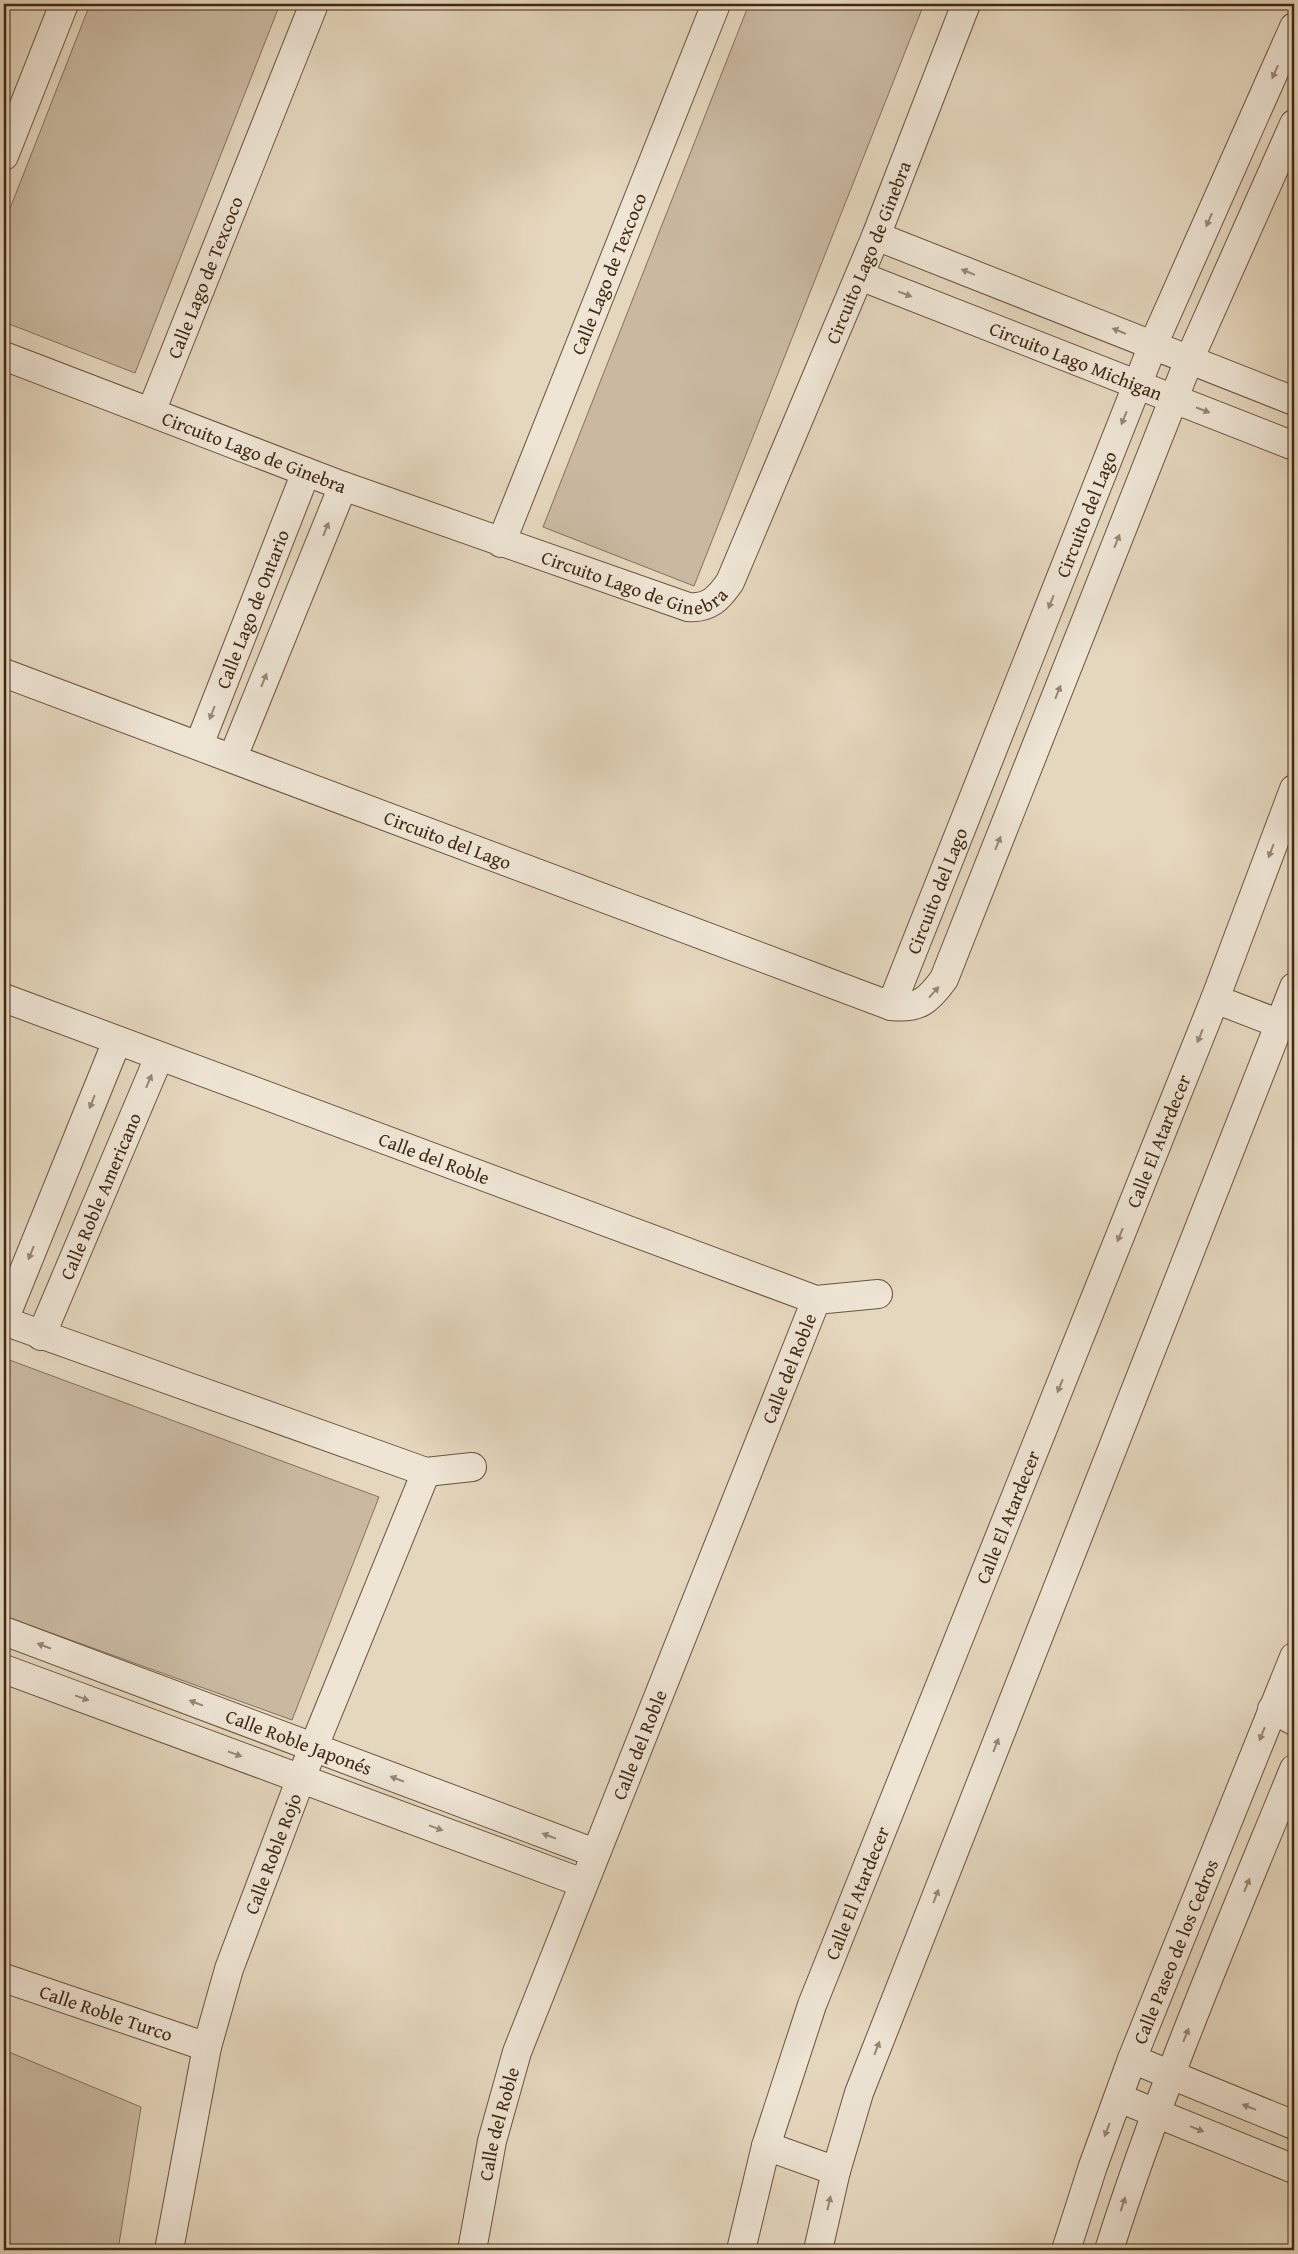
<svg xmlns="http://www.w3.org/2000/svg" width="1298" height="2254" viewBox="0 0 1298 2254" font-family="'Gentium Book Plus',serif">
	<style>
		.green { fill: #c9b9a1; stroke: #857059 }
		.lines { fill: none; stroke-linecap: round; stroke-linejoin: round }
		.minor-casing { stroke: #6a543c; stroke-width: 30 }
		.tertiary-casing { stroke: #6a543c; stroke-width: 30 }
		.minor { stroke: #eee5d5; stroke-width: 28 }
		.tertiary { stroke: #eee5d5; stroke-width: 28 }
		.oneway { fill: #988673 }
		.labels { text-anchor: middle; stroke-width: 4; stroke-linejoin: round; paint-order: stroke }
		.street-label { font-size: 19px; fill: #412811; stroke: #eee5d5 }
	</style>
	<rect width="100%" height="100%" fill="#e5d7be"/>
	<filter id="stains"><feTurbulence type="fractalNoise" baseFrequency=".004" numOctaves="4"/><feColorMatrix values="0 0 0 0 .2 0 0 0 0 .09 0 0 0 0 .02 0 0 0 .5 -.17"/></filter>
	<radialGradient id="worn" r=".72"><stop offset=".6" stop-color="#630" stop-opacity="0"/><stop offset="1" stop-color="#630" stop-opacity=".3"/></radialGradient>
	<path class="green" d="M90 4H280L135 373 4 322V224Z
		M749 4H924L694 586 543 527Z
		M4 1358 379 1497 292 1720 4 1616Z
		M4 2050 141 2107 118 2250H4Z"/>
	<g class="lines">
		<g class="minor-casing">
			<g id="minor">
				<path d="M4 156 64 4"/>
				<path d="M876 236 1294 401"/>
				<path id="s1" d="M860 276 1294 446"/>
				<path id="s2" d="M4 356 343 486 688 607C709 609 719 598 730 582L876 236 966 4"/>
				<path id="s3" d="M151 412 314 4"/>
				<path id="s4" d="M501 543 716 4"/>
				<path id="s5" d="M4 673 891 1006C919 1009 928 1001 944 979L1189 360 1294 124"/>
				<path id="s6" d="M199 745 306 472"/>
				<path d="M233 757 343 486"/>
				<path id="s7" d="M4 998 816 1300 878 1294"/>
				<path id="s8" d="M891 1006 1153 345 1294 27"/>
				<path d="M4 1320 117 1041"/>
				<path d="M4 1321 426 1472 472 1467"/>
				<path id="s9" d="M41 1336 159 1057"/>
				<path id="s10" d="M4 1631 595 1853"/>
				<path d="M4 1669 583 1883"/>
				<path d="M1272 1709 1294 1721"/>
				<path id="s11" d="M4 1978 207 2047"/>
				<path d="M1132 2059 1294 2125"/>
				<path d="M1119 2098 1294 2169"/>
				<path id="s12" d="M169 2250 207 2047 229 1969 301 1778 426 1472"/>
				<path id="s13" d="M472 2250 492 2141 517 2052 816 1300"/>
				<path id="s14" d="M1066 2250 1093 2166 1132 2059 1294 1657"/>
				<path d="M1109 2250C1161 2086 1229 1928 1294 1769"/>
			</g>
		</g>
		<g class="tertiary-casing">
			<g id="tertiary">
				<path d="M1215 999 1280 1024"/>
				<path d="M766 2146 836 2171"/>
				<path id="s15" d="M741 2250 766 2146 812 2005 1215 999 1294 789"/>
				<path d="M818 2250 836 2171 859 2093 1294 987"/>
			</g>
		</g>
		<use href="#minor" class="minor"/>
		<use href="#tertiary" class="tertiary"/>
	</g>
	<defs><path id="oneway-solid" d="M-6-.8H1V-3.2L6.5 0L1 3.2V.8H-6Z" transform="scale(1.25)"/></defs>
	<g class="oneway">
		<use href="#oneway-solid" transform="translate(1275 72) rotate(114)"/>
		<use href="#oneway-solid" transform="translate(1209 220) rotate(114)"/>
		<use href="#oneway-solid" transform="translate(968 272) rotate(-158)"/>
		<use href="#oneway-solid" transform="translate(905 294) rotate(21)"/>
		<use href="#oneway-solid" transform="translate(1119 331) rotate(-158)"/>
		<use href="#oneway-solid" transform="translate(1203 410) rotate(21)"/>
		<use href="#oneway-solid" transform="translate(1124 418) rotate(112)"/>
		<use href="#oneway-solid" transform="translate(326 529) rotate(-68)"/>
		<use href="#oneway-solid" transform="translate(1117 541) rotate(-68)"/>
		<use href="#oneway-solid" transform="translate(1051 602) rotate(112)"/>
		<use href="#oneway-solid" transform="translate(264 680) rotate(-68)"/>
		<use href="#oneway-solid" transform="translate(1058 692) rotate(-68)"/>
		<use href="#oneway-solid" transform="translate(212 713) rotate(111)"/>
		<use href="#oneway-solid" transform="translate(998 843) rotate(-68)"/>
		<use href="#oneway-solid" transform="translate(1271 851) rotate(111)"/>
		<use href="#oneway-solid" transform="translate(934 992) rotate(-48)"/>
		<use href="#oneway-solid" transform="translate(1200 1036) rotate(112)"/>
		<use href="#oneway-solid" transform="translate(149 1081) rotate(-67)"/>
		<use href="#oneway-solid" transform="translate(92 1102) rotate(112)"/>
		<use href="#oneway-solid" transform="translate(1120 1235) rotate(112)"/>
		<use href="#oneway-solid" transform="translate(31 1253) rotate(112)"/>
		<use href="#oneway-solid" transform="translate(1060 1386) rotate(112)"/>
		<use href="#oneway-solid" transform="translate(44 1646) rotate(-159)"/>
		<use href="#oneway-solid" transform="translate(82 1698) rotate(20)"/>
		<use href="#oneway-solid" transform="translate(196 1703) rotate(-159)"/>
		<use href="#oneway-solid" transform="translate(1262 1734) rotate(112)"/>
		<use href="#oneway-solid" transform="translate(996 1745) rotate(-69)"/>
		<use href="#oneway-solid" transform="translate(235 1754) rotate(20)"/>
		<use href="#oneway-solid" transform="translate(397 1779) rotate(-159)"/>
		<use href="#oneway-solid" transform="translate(436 1828) rotate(20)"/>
		<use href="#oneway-solid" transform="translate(549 1836) rotate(-159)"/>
		<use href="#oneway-solid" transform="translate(1247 1885) rotate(-68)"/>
		<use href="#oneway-solid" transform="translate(936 1896) rotate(-69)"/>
		<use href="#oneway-solid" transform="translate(1186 2035) rotate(-68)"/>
		<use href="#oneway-solid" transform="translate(877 2048) rotate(-69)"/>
		<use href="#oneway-solid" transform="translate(1249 2107) rotate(-158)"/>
		<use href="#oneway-solid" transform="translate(1197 2129) rotate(22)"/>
		<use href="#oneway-solid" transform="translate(1107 2130) rotate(111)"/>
		<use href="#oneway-solid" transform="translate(829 2203) rotate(-77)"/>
		<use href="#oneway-solid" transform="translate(1123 2204) rotate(-72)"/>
	</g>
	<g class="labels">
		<g class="street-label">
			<text dy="7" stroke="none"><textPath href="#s2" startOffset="1138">Circuito Lago de Ginebra</textPath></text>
			<text dy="7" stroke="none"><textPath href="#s4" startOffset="290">Calle Lago de Texcoco</textPath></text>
			<text dy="7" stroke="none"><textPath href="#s3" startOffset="145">Calle Lago de Texcoco</textPath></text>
			<text dy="7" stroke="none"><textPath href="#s1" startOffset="232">Circuito Lago Michigan</textPath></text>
			<text dy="7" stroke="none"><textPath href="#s2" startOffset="268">Circuito Lago de Ginebra</textPath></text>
			<text dy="7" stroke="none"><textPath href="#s8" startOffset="529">Circuito del Lago</textPath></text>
			<text dy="7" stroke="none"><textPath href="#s2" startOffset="672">Circuito Lago de Ginebra</textPath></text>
			<text dy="7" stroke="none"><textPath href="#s6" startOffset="146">Calle Lago de Ontario</textPath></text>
			<text dy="7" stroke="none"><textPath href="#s5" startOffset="474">Circuito del Lago</textPath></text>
			<text dy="7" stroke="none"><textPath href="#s8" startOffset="124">Circuito del Lago</textPath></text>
			<text dy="7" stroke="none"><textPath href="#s15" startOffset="1186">Calle El Atardecer</textPath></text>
			<text dy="7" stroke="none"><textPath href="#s7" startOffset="459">Calle del Roble</textPath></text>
			<text dy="7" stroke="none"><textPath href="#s9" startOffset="152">Calle Roble Americano</textPath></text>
			<text dy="7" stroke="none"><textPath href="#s13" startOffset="939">Calle del Roble</textPath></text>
			<text dy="7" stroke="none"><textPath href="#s15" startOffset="781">Calle El Atardecer</textPath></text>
			<text dy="7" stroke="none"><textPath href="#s10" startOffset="315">Calle Roble Japonés</textPath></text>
			<text dy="7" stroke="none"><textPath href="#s13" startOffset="534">Calle del Roble</textPath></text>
			<text dy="7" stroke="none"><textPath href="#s12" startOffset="411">Calle Roble Rojo</textPath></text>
			<text dy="7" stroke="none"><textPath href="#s15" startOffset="376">Calle El Atardecer</textPath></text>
			<text dy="7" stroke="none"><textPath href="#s14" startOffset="318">Calle Paseo de los Cedros</textPath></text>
			<text dy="7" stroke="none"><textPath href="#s11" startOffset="108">Calle Roble Turco</textPath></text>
			<text dy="7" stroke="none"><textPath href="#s13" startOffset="129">Calle del Roble</textPath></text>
		</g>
	</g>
	<rect width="1298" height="2254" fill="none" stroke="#e5d7be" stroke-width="20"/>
	<rect x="5" y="5" width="1288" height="2244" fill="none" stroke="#412811" stroke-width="2.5"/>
	<rect x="10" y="10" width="1278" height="2234" fill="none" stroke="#412811"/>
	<rect width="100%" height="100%" filter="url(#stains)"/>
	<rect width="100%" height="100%" fill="url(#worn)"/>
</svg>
